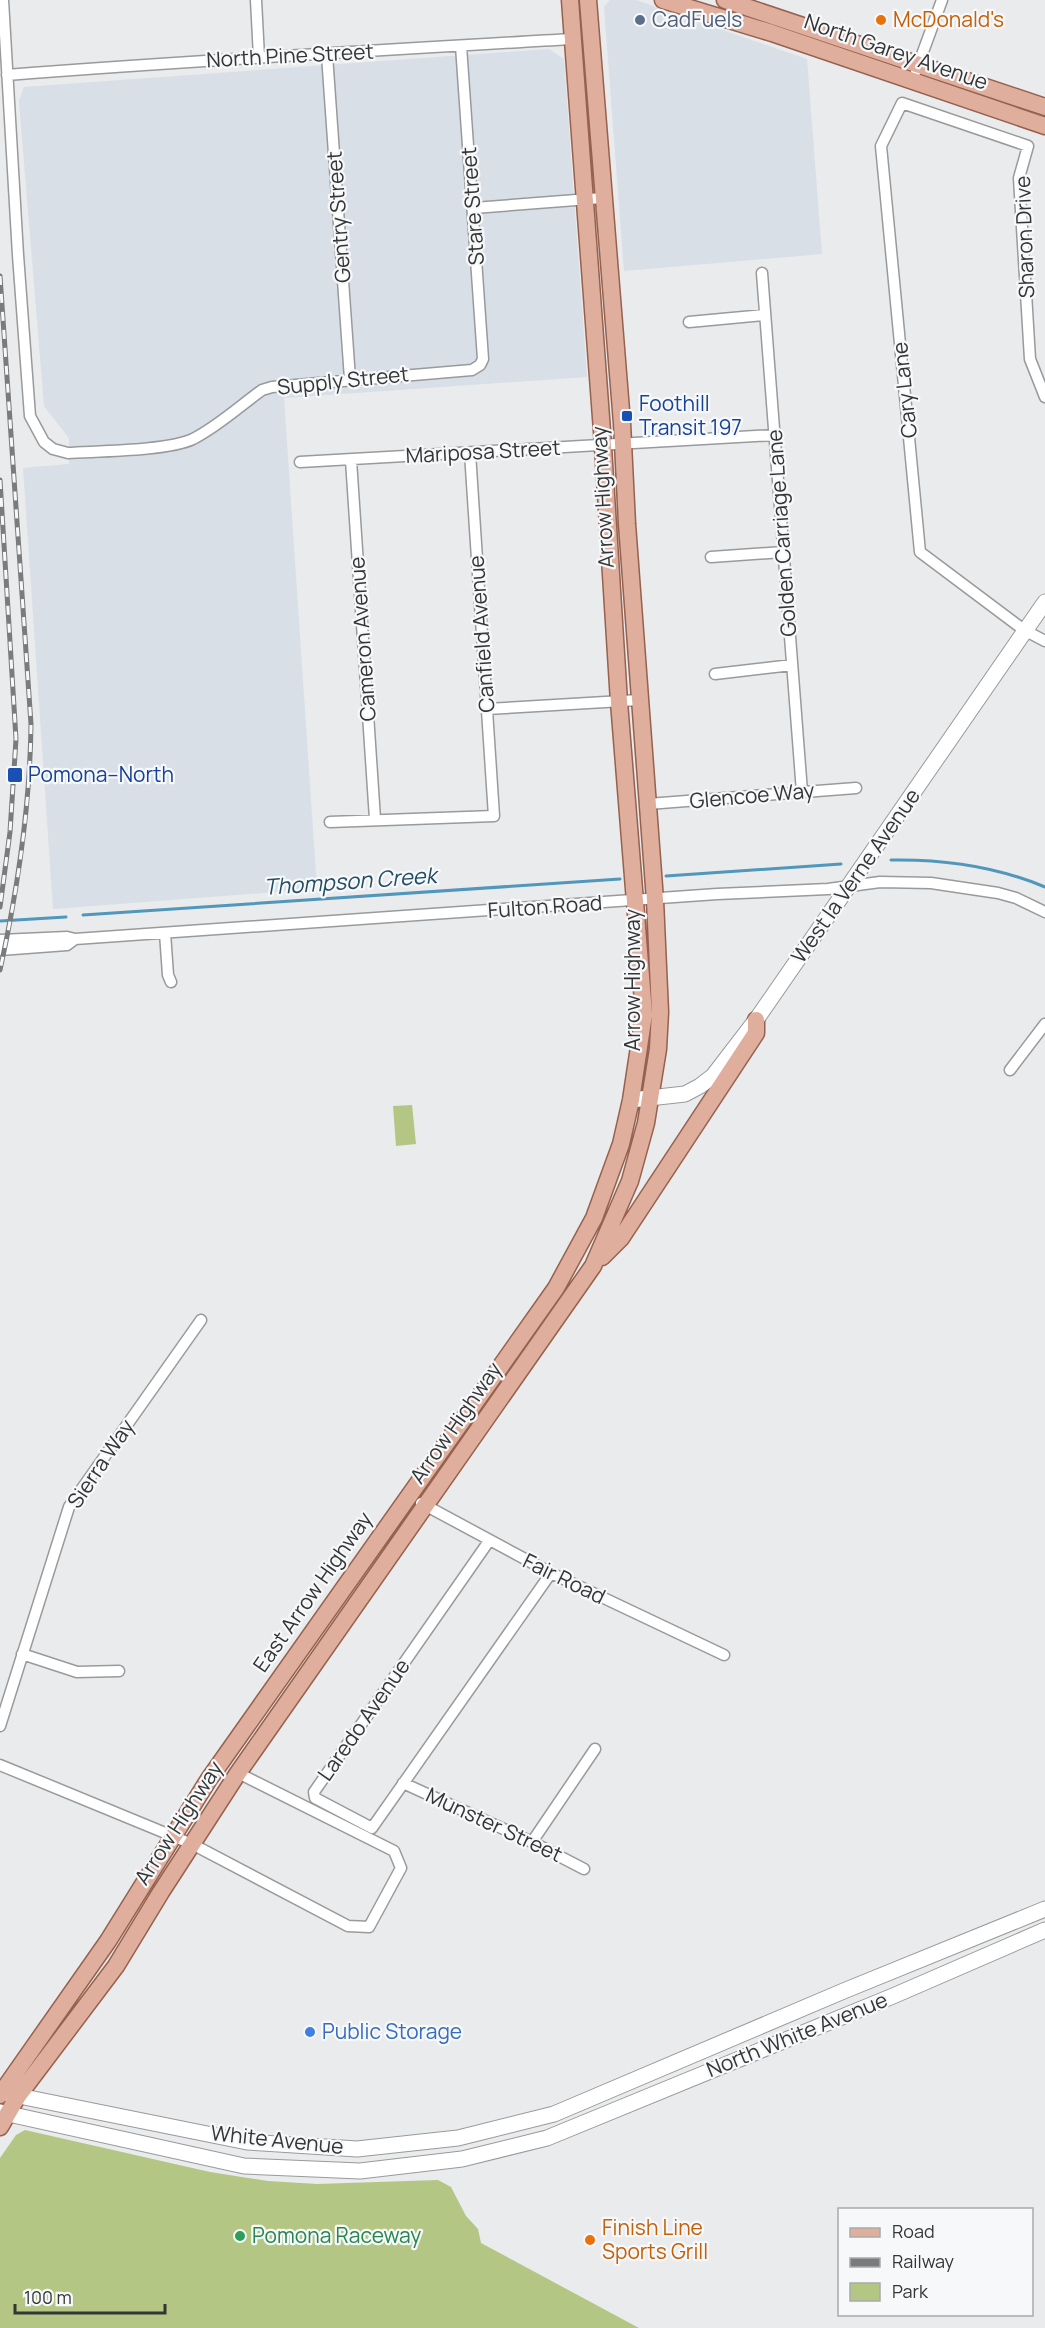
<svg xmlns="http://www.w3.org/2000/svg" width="1045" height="2328" viewBox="0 0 1045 2328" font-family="Manrope,sans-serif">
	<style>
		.built { fill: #d8dfe7 }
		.green { fill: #b3c684 }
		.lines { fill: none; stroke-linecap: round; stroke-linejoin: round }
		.stream { stroke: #5097bb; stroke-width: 3 }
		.minor-casing { stroke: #999a9c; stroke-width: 13 }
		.secondary-casing { stroke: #999a9c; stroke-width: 17 }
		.primary-casing { stroke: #96614e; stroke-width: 19 }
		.minor { stroke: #fff; stroke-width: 10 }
		.secondary { stroke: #fff; stroke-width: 15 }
		.primary { stroke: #dfae9d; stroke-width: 16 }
		.rail-casing { stroke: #797b7c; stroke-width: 5 }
		.rail { stroke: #f7f8fa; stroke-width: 3; stroke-dasharray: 9; stroke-linecap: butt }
		.service-dot { fill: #5c6f8a; stroke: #f7f8fa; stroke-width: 2 }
		.food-dot { fill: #e8710a; stroke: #f7f8fa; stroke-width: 2 }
		.transit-dot { fill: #1a4fb4; stroke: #f7f8fa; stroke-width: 2 }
		.shop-dot { fill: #3f7fe0; stroke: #f7f8fa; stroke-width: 2 }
		.leisure-dot { fill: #2e9e5b; stroke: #f7f8fa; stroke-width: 2 }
		.labels { text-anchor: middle; stroke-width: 4.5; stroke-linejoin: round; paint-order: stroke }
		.service-label { font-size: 21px; fill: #4e5e75; stroke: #f7f8fa; text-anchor: start }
		.food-label { font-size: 21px; fill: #c56008; stroke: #f7f8fa; text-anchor: start }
		.street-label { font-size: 21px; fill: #343535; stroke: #f7f8fa }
		.transit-label { font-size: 21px; fill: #164399; stroke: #f7f8fa; text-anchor: start }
		.shop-label { font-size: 21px; fill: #366cbe; stroke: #f7f8fa; text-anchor: start }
		.leisure-label { font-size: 21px; fill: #27864d; stroke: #f7f8fa; text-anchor: start }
		.water-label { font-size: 22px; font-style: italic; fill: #224d62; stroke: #f7f8fa }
	</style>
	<rect width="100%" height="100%" fill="#e9ebed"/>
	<path class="built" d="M610 0H636L807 59 822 254 624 271 604 7Z
		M549 49 564 59 587 377 284 398 317 889 53 909 23 468 69 464V438L44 406 19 101 24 87Z"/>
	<path class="green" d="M412 1105 416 1144 396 1146 393 1106Z
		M25 2130 210 2172 268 2181 317 2184 438 2180 451 2187 466 2216 478 2229 481 2243 639 2328H0V2158L16 2135Z"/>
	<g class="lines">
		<path class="stream" d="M891 860C945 859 995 866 1045 887
			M666 876 841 864
			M83 915 620 879
			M0 921 66 917"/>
		<g class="minor-casing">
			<path id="minor" d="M3 0 18 255 30 416 44 442 53 449 68 453C99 451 167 451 193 439 217 427 240 406 262 390L272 387 472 370 480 365 483 359 461 46
				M256 0 259 57
				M327 55 350 379
				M916 71 942 0
				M7 75C196 60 384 50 572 39
				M474 208 602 198
				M762 273 802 792
				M689 322 765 315
				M1045 397 1030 359 1019 178 1028 146 902 103 881 146 920 552 1024 630 1045 641
				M351 460 375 819
				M300 462 774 435
				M711 557 783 552
				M715 674 792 665
				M487 709 639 700
				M648 804 856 788
				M330 822 494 816 470 453
				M165 933 168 975 171 982
				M0 940 67 937 75 939 717 894 828 889 880 882 931 883 998 893 1016 898 1045 912
				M0 950 67 945 75 939
				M1010 1070 1045 1024
				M421 1503 551 1573 724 1655
				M489 1541 314 1792 315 1798 372 1828 551 1573
				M22 1654 77 1672 119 1671
				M0 1726 69 1507 201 1320
				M0 1765 192 1844 348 1926 369 1927 401 1868 394 1851 238 1773
				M403 1783 532 1842 584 1869
				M532 1842 595 1749"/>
		</g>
		<g class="secondary-casing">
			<path id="secondary" d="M631 1100 685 1094 700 1086 713 1076 756 1020 1045 602
				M9 2094 247 2142 357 2149 458 2138 554 2114 846 1990 1045 1909
				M0 2112 244 2166 360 2171 462 2159 547 2138 893 1996 1045 1930"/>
		</g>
		<g class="primary-casing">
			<path id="primary" d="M663 0 772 33 1045 126
				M725 0 1045 107
				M602 1257 621 1238 756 1033V1020
				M0 2095 108 1941 209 1779 556 1288 594 1218 621 1144 631 1100 644 1014 619 702 602 431 570 0
				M0 2127 18 2096 116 1966 161 1892 238 1773 593 1266 630 1181 646 1123 658 1049 660 1012 655 900 627 524 622 423 588 0"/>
		</g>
		<use href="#minor" class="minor"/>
		<use href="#secondary" class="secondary"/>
		<use href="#primary" class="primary"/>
		<g class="rail-casing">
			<path id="rail" d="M0 276 31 724C30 808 18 888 0 970
				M0 480 16 739 10 832 0 907"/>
		</g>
		<use href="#rail" class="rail"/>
	</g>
	<circle class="service-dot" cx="640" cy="20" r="6"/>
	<g class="food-dot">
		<circle cx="881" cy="20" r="6"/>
		<circle cx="590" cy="2240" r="6"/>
	</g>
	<g class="transit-dot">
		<rect x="621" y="410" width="12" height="12" rx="3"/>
		<rect x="7" y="767" width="16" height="16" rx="3"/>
	</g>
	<circle class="shop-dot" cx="310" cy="2032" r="6"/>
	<circle class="leisure-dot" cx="240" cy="2236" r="6"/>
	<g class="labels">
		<g class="service-label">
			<text x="652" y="27">CadFuels</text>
		</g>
		<g class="food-label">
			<text x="893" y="27">McDonald's</text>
			<text x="602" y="2235">Finish Line<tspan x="602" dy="24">Sports Grill</tspan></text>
		</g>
		<g class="street-label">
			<text transform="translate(896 52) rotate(19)" y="7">North Garey Avenue</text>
			<text transform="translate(290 56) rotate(-3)" y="7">North Pine Street</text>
			<text transform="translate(473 206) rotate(-94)" y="7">Stare Street</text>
			<text transform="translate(339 217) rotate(-94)" y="7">Gentry Street</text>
			<text transform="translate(1025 237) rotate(-92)" y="7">Sharon Drive</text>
			<text transform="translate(343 381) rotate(-6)" y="7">Supply Street</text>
			<text transform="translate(905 390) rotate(-96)" y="7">Cary Lane</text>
			<text transform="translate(483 452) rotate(-3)" y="7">Mariposa Street</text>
			<text transform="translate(603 497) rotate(-93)" y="7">Arrow Highway</text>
			<text transform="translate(782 533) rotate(-94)" y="7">Golden Carriage Lane</text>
			<text transform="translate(482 634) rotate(-94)" y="7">Canfield Avenue</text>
			<text transform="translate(363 639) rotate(-94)" y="7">Cameron Avenue</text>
			<text transform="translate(752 796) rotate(-5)" y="7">Glencoe Way</text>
			<text transform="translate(856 876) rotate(-55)" y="7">West la Verne Avenue</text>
			<text transform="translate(545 907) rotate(-4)" y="7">Fulton Road</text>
			<text transform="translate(633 980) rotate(-90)" y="7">Arrow Highway</text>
			<text transform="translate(456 1423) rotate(-55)" y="7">Arrow Highway</text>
			<text transform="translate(101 1464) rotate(-56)" y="7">Sierra Way</text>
			<text transform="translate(564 1579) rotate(26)" y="7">Fair Road</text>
			<text transform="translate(313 1592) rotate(-55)" y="7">East Arrow Highway</text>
			<text transform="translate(364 1720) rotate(-55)" y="7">Laredo Avenue</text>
			<text transform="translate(179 1823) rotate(-57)" y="7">Arrow Highway</text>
			<text transform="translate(494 1825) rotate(25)" y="7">Munster Street</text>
			<text transform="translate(797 2035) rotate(-22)" y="7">North White Avenue</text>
			<text transform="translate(277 2140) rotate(6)" y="7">White Avenue</text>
		</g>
		<g class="transit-label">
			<text x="639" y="411">Foothill<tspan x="639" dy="24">Transit 197</tspan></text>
			<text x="28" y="782">Pomona–North</text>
		</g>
		<g class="shop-label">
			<text x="322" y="2039">Public Storage</text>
		</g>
		<g class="leisure-label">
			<text x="252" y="2243">Pomona Raceway</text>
		</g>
		<g class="water-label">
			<text transform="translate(350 881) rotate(-4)" y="8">Thompson Creek</text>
		</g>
	</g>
	<rect x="838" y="2208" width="195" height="108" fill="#f7f8fa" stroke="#a9aaab" stroke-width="1.5"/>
	<rect x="850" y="2228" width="30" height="9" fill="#dfae9d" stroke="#a9aaab" stroke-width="1.5"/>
	<text x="892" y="2238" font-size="18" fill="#343535">Road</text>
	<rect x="850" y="2258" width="30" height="9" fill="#797b7c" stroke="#a9aaab" stroke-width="1.5"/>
	<text x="892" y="2268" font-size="18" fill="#343535">Railway</text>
	<rect x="850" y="2283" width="30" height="18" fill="#b3c684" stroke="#a9aaab" stroke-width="1.5"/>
	<text x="892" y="2298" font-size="18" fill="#343535">Park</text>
	<path d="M15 2304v9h150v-9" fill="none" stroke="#343535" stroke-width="3"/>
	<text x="24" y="2304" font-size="18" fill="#343535" stroke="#f7f8fa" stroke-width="4.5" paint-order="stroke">100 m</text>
</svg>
